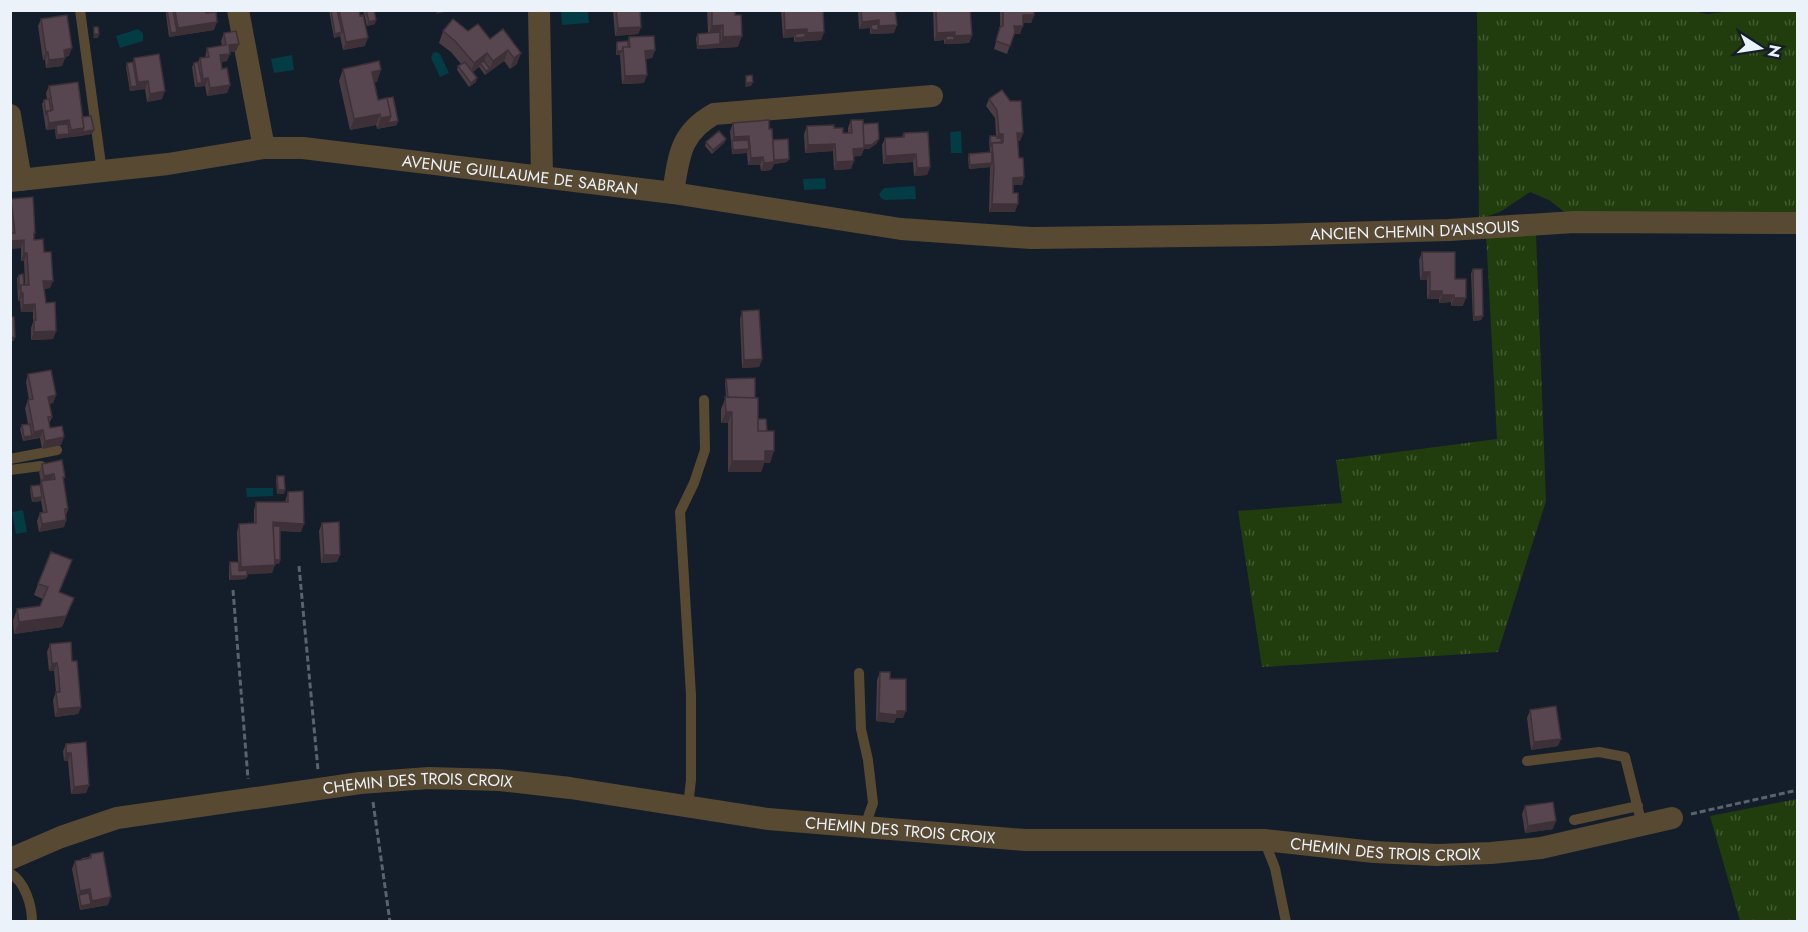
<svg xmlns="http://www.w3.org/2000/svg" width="1808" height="932" viewBox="0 0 1808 932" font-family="Jost,sans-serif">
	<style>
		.grass { fill: url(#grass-tufts) }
		.water { fill: #033c45 }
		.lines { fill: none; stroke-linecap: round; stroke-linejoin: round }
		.path { stroke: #59626d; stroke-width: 3; stroke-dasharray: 6 3; stroke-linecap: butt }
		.lane { stroke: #584932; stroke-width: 10 }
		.street { stroke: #584932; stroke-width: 22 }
		.wall { fill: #4b3c44 }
		.shaded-wall { fill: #3d3137 }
		.building { fill: #57464f; stroke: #3d3137; stroke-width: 1.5 }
		.labels { text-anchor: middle; stroke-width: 4.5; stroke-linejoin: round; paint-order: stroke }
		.street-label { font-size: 16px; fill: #ebf2fa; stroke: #141d2a }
	</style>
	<defs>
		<pattern id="grass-tufts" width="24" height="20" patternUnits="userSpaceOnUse" patternTransform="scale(1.5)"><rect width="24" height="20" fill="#223d0d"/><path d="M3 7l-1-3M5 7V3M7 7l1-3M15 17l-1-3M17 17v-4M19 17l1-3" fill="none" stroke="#425a31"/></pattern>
	</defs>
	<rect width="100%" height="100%" fill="#141d2a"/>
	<path class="grass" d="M1688 10 1707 14 1740 10 1797 11V216L1567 214 1549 200 1530 192 1500 212 1479 219 1477 11Z
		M1486 233 1536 234 1546 501 1498 652 1262 667 1238 511 1342 503 1336 460 1497 439Z
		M1797 799V921H1740L1710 816Z"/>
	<path class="water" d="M561 11H588L589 23 562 25Z
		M138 29 143 33V41L120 48 116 36Z
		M436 52 440 54 449 73 440 77 431 58 433 53Z
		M292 55 294 70 274 73 271 59Z
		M961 131 962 153H951L950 132Z
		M825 178 826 189 804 190 803 179Z
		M915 186 916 199 885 200 881 198 879 194 884 188Z
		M246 488H273V496L247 497Z
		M23 510 27 532 16 534 12 512Z"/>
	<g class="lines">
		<path class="path" d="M299 566 318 770
			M233 590 248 779
			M373 802 390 922
			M1691 814 1798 790"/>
		<path class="lane" d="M80 10 102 172
			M10 459 57 450
			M10 470 41 466
			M859 673 861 729 868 760 873 803 865 826
			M1527 761 1599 752 1625 757 1642 825
			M688 806 691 780V695L680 512 694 483 705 450 704 400
			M1574 820 1638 806
			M1264 840 1275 868 1286 922
			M10 873C25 882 32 905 32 922"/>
		<g class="street">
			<path d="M238 10 264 148"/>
			<path d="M539 10 542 177"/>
			<path d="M10 115 21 180"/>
			<path id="s1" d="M10 181 168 164 264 148H303L673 193 901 229 1031 238 1269 235 1449 230 1575 222 1798 223"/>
			<path d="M673 193C679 157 679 134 714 114L932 96"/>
			<path id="s2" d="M10 859 61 837 117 818 360 783 429 778 499 780 570 788 768 819 1025 840H1264L1374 852 1437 855 1491 853 1541 848 1672 818"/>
		</g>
	</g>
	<path class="wall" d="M167 10H206L214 30 169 37 166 14Z
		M329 10H359L365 46 343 50 340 36 334 38Z
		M363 10H374L375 24 367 26Z
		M613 10H640L641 27 638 34 615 36Z
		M707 10H735L738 47 697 49 696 38 698 34 708 33Z
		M781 10H823L824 32 821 40 794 42V37L783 38Z
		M858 10H895L894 33 870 34V28L859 29Z
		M933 10H954L972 35 969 43 944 44V40L934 41Z
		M1000 10H1034V15L1031 23H1023L1020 34H1014L1007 54 994 49 1000 27Z
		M41 19 69 56 65 57 62 66 46 68 45 60H43L38 26Z
		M503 29 517 64 510 69 504 61 485 75 479 67 473 72 476 82 469 87 457 70 458 66 461 64 451 52 439 43 443 31H468L490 39Z
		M224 33 239 44 236 51 230 52 227 61 221 62 222 67 230 85 227 93 207 96 205 86 195 87 192 67 194 63 198 62 200 58H205L207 48 222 46 221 41Z
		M629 37 655 50 652 58 646 59 644 83 622 84 620 55H616V46L617 42 628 41Z
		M134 58 162 99 147 102 145 89 130 91 126 67 127 63 133 62Z
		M343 69 377 82H374L378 100 397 125 377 129 376 125 350 130 339 81Z
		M49 86 82 117 94 130 92 134 56 139 55 129 46 130 42 104 44 100 47 99 46 93Z
		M989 99 1023 133 1020 141H1018L1019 158 1024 177 1022 185H1013L1015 212H989L990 167 969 169 968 158 969 154 990 153 989 140 990 136H996L995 118 986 106Z
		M851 120 863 124 877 143 869 149H864L861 156H854L851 169 834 170 833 151 805 153 804 134 807 126 843 133H848V128Z
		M733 123 769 129 773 140 789 159 787 162 774 164 771 170 761 171 760 165H748L747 153 732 154 730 131Z
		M903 134 930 167 927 175 914 176 913 162 883 164 882 145 885 138 902 137Z
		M726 139 724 143 712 154 705 146 706 142Z
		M10 199 34 236V240L44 252 50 288 44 289 46 303 56 331 53 339 31 340V328L33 322V312H21L20 301H18L17 278 19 275 24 285H25L24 261H21V248L10 249Z
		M1422 252 1455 279 1463 306H1451V302L1439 303V299H1427V280H1420L1419 260Z
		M1473 269 1483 316 1481 320 1473 321 1471 273Z
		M742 311 762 359 759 367 742 368 740 319Z
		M28 374 56 395 53 403 49 404 52 417 49 424 50 428 61 445 42 449 40 438 23 441 20 429 22 425 28 424 25 408 28 400H29L26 382Z
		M726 379 755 398 758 419 767 431 770 463H764L761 472H728V423H721V409L726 397 725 383Z
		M42 464 65 477 63 482 68 509 66 516V520L64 527 39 532 37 521 40 513 43 512 41 501 32 502 30 490 31 486 40 485 41 482 39 472Z
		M277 476 284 494H277L276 480Z
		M288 492 301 532 280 531V560L279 564H275L272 573 247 574 246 579 229 580V566L230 562H238L237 532 239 524 254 523V510L256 502H285Z
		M322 523 337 562 321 563 319 531Z
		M68 572 59 592 74 598 62 627 14 634 13 621 17 609 40 606 43 599 34 595 38 584Z
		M50 644 72 661 81 707 78 714 55 717 53 700 56 692 54 671H49L47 652Z
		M880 672 890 679 903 718H896L894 723 876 721 877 680Z
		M1530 710 1558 746 1531 750 1527 718Z
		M66 744 89 785 86 793 71 794 68 761H64L63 751Z
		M1525 806 1553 829 1525 833 1522 814Z
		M91 854 108 905 80 910 72 869 75 861 82 860V858L89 857Z"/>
	<path class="shaded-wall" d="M438 10H452L436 14Z
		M515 10H534V12H514Z
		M1023 15H1034L1031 23H1020Z
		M376 20 375 24 367 26 369 22Z
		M879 20 876 28 871 25 870 28 859 29 862 22Z
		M217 22 214 30 169 37 171 33 177 32 178 28Z
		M723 25 718 36 708 37 712 26Z
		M897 25 894 33 870 34 872 30H878L879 26Z
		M1014 26H1023L1020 34H1011Z
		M641 27 638 34 615 36 618 28Z
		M807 29 804 37 795 34 794 37 783 38 785 30Z
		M342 32 340 36 334 38 335 34Z
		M824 32 821 40 804 41 807 33Z
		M955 32 952 40 946 36 944 40 934 41 937 33Z
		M94 34H99L98 38H93Z
		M972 35 969 43 953 44 955 36Z
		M742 36 738 47 697 49 698 46 720 44 723 37Z
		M805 37 804 41 794 42 796 38Z
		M368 38 365 46 343 50 346 42Z
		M946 40H954L953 44H944Z
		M239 44 236 51 226 53 229 45Z
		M72 48 69 56 61 57 64 50Z
		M508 50 504 61 485 75 486 71 490 69 493 61Z
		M655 50 652 58 642 59 645 51Z
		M617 51H622L620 55H616Z
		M46 52H48L45 60H43Z
		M487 53 483 65 480 63 479 67 470 74 474 63Z
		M521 53 517 64 510 69 514 58Z
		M230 54 227 61 217 63 220 55Z
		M65 58 62 66 46 68 49 60Z
		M381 70 377 82 367 84 372 72Z
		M647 75 644 83 622 84 625 76Z
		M208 78 205 86 195 87 197 83H202L203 79Z
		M477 78 476 82 469 87 471 83Z
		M148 81 145 89 130 91 131 87 137 86 138 82Z
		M753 82 751 86 745 87 746 83Z
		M230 85 227 93 207 96 210 88Z
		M165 91 162 99 147 102 150 94Z
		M380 114 376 125 350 130 354 119Z
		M391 116 398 121 397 125 377 129 381 118Z
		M69 120 66 127 56 125 55 129 46 130 49 123Z
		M84 128 81 136 56 139 57 135 69 134 71 130Z
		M94 130 92 134 81 136 82 132Z
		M1017 133H1023L1020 141H1014Z
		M999 134H1003L1000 142H996Z
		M749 136 747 144 732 141 734 137Z
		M726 139 724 143 712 154 713 150Z
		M879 139 877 143 869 149H864L861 156 850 157 853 149Z
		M835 144 833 151 805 153 808 145Z
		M749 149 747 153 732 154 733 150Z
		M916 154 913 162 883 164 886 156Z
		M763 157 760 165H748L751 158Z
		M789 159 787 162 774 164 771 170 761 171 764 163 773 160Z
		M854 161 851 169 834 170 836 162Z
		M992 163 991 167 969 169 970 165Z
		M930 167 927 175 914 176 917 168Z
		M1024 177 1022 185H1010L1013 178Z
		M992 204H1018L1015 212H989Z
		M24 240 21 248 10 249V241Z
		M24 253H27L24 261H21Z
		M1423 272H1430L1427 280H1420Z
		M43 281H53L50 288 41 289Z
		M1430 291H1442L1439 299H1427Z
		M21 293H23L20 301H18Z
		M1442 295H1454L1451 302 1439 303Z
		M1454 298H1466L1463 306H1451Z
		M35 304 33 312H21L23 305Z
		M1483 316 1481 320 1473 321 1474 317Z
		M56 331 53 339 31 340 34 332Z
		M15 337 14 341 10 342V338Z
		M762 359 759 367 742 368 744 360Z
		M56 395 53 403 45 404 48 397Z
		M726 412H732L728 423H721Z
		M43 430 40 438 31 439 34 432Z
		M32 436 31 439 23 441 24 437Z
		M64 437 61 445 42 449 45 441Z
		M765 451H774L770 463H764L761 472H728L732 461Z
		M54 474 51 482 41 483 44 476Z
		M278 490H285L284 494H277Z
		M42 497 41 501 32 502 33 498Z
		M66 520 64 527 39 532 42 524Z
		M273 522 304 524 301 532 272 530Z
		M324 555H340L337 562 321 563Z
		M273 560H280L279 564H272Z
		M275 565 272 573 238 575 241 567Z
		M231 576H247L246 579 229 580Z
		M74 598 62 627 14 634 19 622Z
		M57 663 54 671H49L52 664Z
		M81 707 78 714 55 717 58 709Z
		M897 711H906L903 718H896L894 723 876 721 879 713Z
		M1561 739 1558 746 1531 750 1534 742Z
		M66 753H71L68 761H64Z
		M89 785 86 793 71 794 74 787Z
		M1556 821 1553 829 1525 833 1528 826Z
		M90 889 87 897 79 895 80 891Z
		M111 897 108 905 80 910 81 906 91 904 92 901Z"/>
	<path class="building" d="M167 10H173L177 32 171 33Z
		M175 10H206V13L216 12 217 22 178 28Z
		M331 10H337L342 32 335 34Z
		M339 10H359L360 16 363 15 368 38 346 42Z
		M366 10H374L376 20 369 22Z
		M616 10H640L641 27 618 28Z
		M712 10H735V15H741L742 36 723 37V25L712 26Z
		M784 10H823L824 32 807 33V29L785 30Z
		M861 10H895L897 25 879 26V20L862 22Z
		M936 10H954V11L970 10 972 35 955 36V32L937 33Z
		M1003 10H1034V15H1023V26H1014L1015 32 1010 46 996 41 1000 27 1003 26Z
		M67 15 72 48 64 50 65 58 49 60 48 52H46L41 19Z
		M453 19 468 31 478 24 490 39 503 29 521 53 514 58 508 50 493 61 487 53 474 63 455 41 443 31Z
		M878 24V30H872L871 25Z
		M94 27H98L99 34H94Z
		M236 31 239 44 229 45 230 54 220 55 222 69 227 68 230 85 210 88 208 78 203 79 200 58 209 57 207 48 226 45 224 33Z
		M720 32V44L698 46V34Z
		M805 33V37L796 38 795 34Z
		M654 36 655 50 645 51 647 75 625 76 623 47H630L629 37Z
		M946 36H954V40H946Z
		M628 41V47H623L622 51H617V42Z
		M159 54 165 91 150 94 148 81 138 82 134 58Z
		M379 61 381 70 372 72 378 100 387 98 391 116 381 118 380 114 354 119 343 69Z
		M484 61 490 69 486 71 480 63Z
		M133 62 137 86 131 87 127 63Z
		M198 62 202 83H197L194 63Z
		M465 62 477 78 471 83 458 66Z
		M752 75 753 82 746 83V76Z
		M78 82 84 128 71 130 69 120 49 123 47 111 53 110 49 86Z
		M1002 90 1010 101H1021L1023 133H1017L1019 158H1023L1024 177 1013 178V193H1018V204H992L994 168 992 143 1003 142V134H999L997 110 989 99Z
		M393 97 398 121 388 123 391 116 387 98Z
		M49 99 51 111H47L46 115 44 100Z
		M91 116 94 130 82 132 84 128 82 117Z
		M769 120V129H772L774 162 764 163 763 157 751 158 749 136 734 137 733 123Z
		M851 120H863L864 148 853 149 854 161 836 162 835 144 808 145 807 126 834 125V128H843V133H852Z
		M878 123 879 139 871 145H864L863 124Z
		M68 124 69 134 57 135 56 125Z
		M719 131 726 139 713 150 706 142Z
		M928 132 930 167 917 168 916 154 886 156 885 138 904 137V133Z
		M990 136H997V138H1001L1002 143H992L991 147Z
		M788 139 789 159 774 160 773 140Z
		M748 140 749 149 733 150 732 141Z
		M992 152V163L970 165 969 154Z
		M33 197 35 233H34V240L43 239 44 252H51L53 281H43L46 303 55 302 56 331 34 332V320H36L35 304 23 305V293H21V285H29L27 253H24V240L10 241V233H15L11 199Z
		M1422 252H1455V279H1466V298H1454V295H1442V291H1430V272H1423Z
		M1473 269H1482L1483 316 1474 317Z
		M23 274 24 285H21L19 289V275Z
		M759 310 762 359 744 360 742 311Z
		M10 317H14L15 337 10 338Z
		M51 370 56 395 48 397 52 417H48L50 428 62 426 64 437 45 441 43 430 34 432 28 400 33 399 28 374Z
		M755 378V398L728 397 726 379Z
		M725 397 758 398V431H774V451H765V461H732V412H726Z
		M758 419H766L767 431H758Z
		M30 424 32 436 24 437 22 425Z
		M62 460 65 477H63L68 509H65L66 520 42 524 40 513 47 512 41 481 55 479 54 474 44 476 42 464Z
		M277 476H284L285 490H278Z
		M40 485 42 497 33 498 31 486Z
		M303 491 304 524 273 522 275 565 241 567 239 524 256 523V502H288V492Z
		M339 522 340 555H324L322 523Z
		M273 526H280V560H275Z
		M51 552 72 560 59 592 74 598 66 616 19 622 17 609 40 606 48 587 38 584Z
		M230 562H239V571L247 570V576H231Z
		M71 642 72 661H77L81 707 58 709 56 692H60L58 668 57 663 52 664 50 644Z
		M880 672H890V679H906V711H897V715L879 713Z
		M1556 706 1561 739 1534 742 1530 710Z
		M86 742 89 785 74 787 71 753H66V744Z
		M1553 802 1556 821 1528 826 1525 806Z
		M103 852 111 897 92 901 90 889 80 891 75 861 91 858V854Z
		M89 893 91 904 81 906 79 895Z"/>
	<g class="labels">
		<g class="street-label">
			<text dy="6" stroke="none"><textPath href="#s1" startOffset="514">AVENUE GUILLAUME DE SABRAN</textPath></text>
			<text dy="6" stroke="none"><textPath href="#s1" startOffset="1413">ANCIEN CHEMIN D'ANSOUIS</textPath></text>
			<text dy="6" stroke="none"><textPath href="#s2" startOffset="418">CHEMIN DES TROIS CROIX</textPath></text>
			<text dy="6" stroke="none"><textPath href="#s2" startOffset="904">CHEMIN DES TROIS CROIX</textPath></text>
			<text dy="6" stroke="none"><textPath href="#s2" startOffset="1390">CHEMIN DES TROIS CROIX</textPath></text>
		</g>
	</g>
	<rect width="1808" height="932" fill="none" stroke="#ebf2fa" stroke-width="24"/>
	<g transform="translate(1760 48) rotate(102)" stroke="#141d2a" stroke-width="4.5" paint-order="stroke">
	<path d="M0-4.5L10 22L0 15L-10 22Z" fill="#ebf2fa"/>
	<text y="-9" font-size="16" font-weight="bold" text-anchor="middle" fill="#ebf2fa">N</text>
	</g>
</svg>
